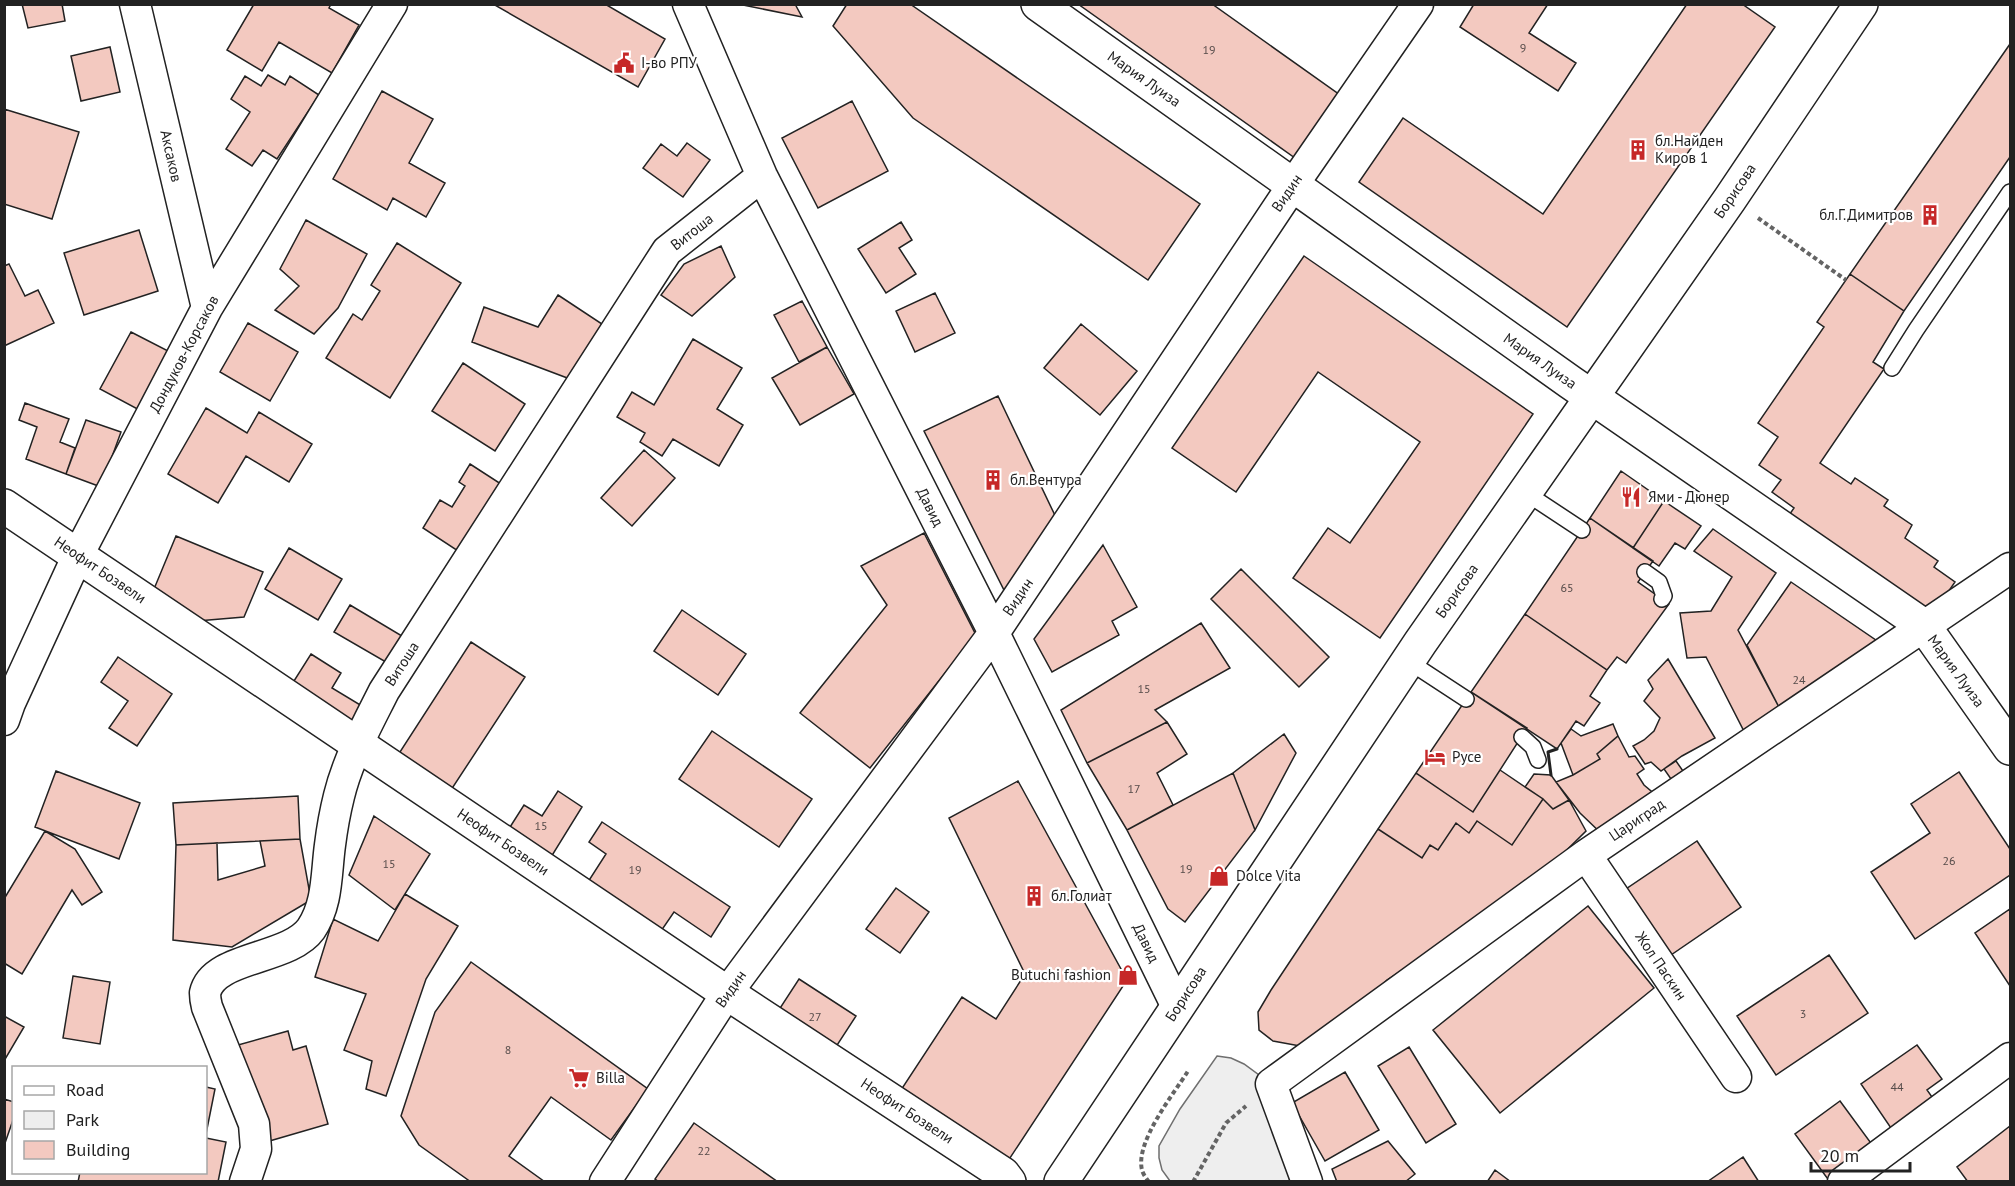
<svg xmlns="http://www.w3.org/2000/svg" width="2015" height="1186" viewBox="0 0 2015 1186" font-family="'PT Sans',sans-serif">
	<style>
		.green { fill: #eee; stroke: #6f6f6f; stroke-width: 1.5 }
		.building { fill: #f3c9c0; stroke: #222; stroke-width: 1.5 }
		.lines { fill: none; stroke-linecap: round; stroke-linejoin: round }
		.service-casing { stroke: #222; stroke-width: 18 }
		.minor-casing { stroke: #222; stroke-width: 33 }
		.tertiary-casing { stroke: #222; stroke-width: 36 }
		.secondary-casing { stroke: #222; stroke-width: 36 }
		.path { stroke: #646464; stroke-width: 4; stroke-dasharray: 4.5 3; stroke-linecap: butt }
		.service { stroke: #fff; stroke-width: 15 }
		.minor { stroke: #fff; stroke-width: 30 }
		.tertiary { stroke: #fff; stroke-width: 33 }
		.secondary { stroke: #fff; stroke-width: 33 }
		.wall { stroke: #222; stroke-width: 3 }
		.labels { text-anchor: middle; stroke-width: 4.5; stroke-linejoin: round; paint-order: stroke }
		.number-label { font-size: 12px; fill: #564c4a }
		.poi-label { font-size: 15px; fill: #222; stroke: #fff; text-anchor: start }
		.street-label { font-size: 15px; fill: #222; stroke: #fff }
	</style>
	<rect width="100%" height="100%" fill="#fff"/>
	<path class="green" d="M1217 1056 1231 1058 1244 1064 1259 1075 1290 1181H1170L1162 1170 1159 1158V1146L1180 1109Z"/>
	<path class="building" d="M22 4H62L65 21 28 28Z
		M254 4H331L329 8 359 25 332 73 279 42 262 71 227 50Z
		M493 4H605L665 39 638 87Z
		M795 4 802 17 738 4Z
		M847 4H910L1200 204 1148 280 913 118 833 26Z
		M1078 4H1212L1340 95 1295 158Z
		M1474 4H1548L1529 33 1576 63 1558 91 1460 27Z
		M1687 4H1742L1775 27 1567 327 1359 182 1403 118 1543 214Z
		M2010 44V157L1904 311 1850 274Z
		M110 47 120 92 81 101 71 56Z
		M268 75 285 85 290 76 319 95 277 159 263 150 252 166 226 149 250 112 231 99 245 76 261 86Z
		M382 91 433 119 409 163 445 183 426 217 393 198 387 210 333 179Z
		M852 101 888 171 818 208 782 138Z
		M4 109 79 132 52 219 4 204Z
		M687 143 710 160 683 197 643 168 661 144 677 156Z
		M306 220 367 254 338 308 314 334 275 310 299 286 280 269Z
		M901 222 912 240 899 248 916 274 886 293 858 249Z
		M139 230 158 291 84 315 64 253Z
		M397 243 461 283 390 398 326 358 353 314 362 320 380 291 371 285Z
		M721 246 735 277 692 316 661 295 684 264Z
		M1304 256 1533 414 1380 638 1293 578 1328 528 1350 543 1420 442 1318 372 1236 492 1172 448Z
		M9 264 25 296 38 290 54 323 4 346V266Z
		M1850 274 1904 311 1873 362 1884 369 1820 463 1851 484 1855 478 1888 500 1884 506 1912 525 1905 538 1938 561 1934 567 1955 582 1931 617 1787 518 1794 508 1772 492 1781 480 1759 465 1778 437 1758 423 1824 327 1817 322Z
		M935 293 955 333 915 352 896 311Z
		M558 295 602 324 570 379 472 342 484 307 538 327Z
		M802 301 827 347 799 362 774 315Z
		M248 323 298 352 270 401 220 372Z
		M1081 324 1137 371 1100 415 1044 368Z
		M131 332 174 354 143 412 100 389Z
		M693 339 742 368 717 409 743 425 719 466 673 439 662 456 640 442 645 433 617 417 632 392 654 405Z
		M827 347 854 394 800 425 772 378Z
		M463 363 525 404 495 451 432 411Z
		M998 396 1061 528 1008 598 924 431Z
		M25 403 69 419 60 442 75 448 66 474 26 459 37 427 19 420Z
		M206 408 247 433 259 412 312 444 289 482 246 456 218 503 168 474Z
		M86 420 121 432 101 487 66 474Z
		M644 450 675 478 632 526 601 498Z
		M470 464 501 484 458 551 423 528 440 500 452 507 465 486 459 482Z
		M1621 471 1664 501 1633 548 1590 518Z
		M1664 501 1701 526 1685 549 1675 543 1659 566 1633 548Z
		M1590 518 1653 561 1638 582 1669 604 1626 663 1617 657 1607 670 1525 614Z
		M1713 529 1776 573 1738 630 1782 713 1748 739 1706 657 1687 658 1680 613 1711 611 1732 577 1694 551Z
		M924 533 980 643 960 654 870 768 800 713 887 605 861 566Z
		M176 536 263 572 244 617 197 621 149 601Z
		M1103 545 1137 607 1112 621 1119 635 1052 672 1034 639Z
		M289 548 342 579 318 620 265 589Z
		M1241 569 1329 657 1299 687 1211 599Z
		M1791 582 1886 647 1782 713 1747 645Z
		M350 605 407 639 391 665 334 632Z
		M682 610 746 654 718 695 654 651Z
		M1525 614 1607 670 1590 696 1600 703 1584 726 1576 721 1557 749 1471 692Z
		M1201 623 1230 668 1155 710 1167 722 1087 763 1061 710Z
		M471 642 525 677 451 790 398 755Z
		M311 654 341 673 332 688 362 706 347 730 287 692Z
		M118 657 172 694 137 746 109 728 128 701 101 682Z
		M1668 659 1715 738 1682 756 1661 771 1651 762 1645 764 1633 746 1644 740 1654 731 1660 718 1644 701 1653 689 1648 680Z
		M1471 692 1527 728 1473 812 1416 773Z
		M1167 722 1187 754 1157 773 1173 805 1127 830 1087 763Z
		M1613 724 1618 736 1597 754 1600 759 1573 775 1561 743 1571 729 1581 736Z
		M712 731 812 799 779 847 679 779Z
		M1284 734 1296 753 1255 830 1233 773Z
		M1618 736 1629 757 1635 756 1644 769 1637 774 1644 785 1657 796 1605 837 1580 813 1556 782 1573 775 1600 759 1597 754Z
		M1676 761 1683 771 1671 779 1664 769Z
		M1500 770 1543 799 1512 845 1477 821 1469 833 1456 823 1438 850 1430 845 1422 858 1378 829 1416 773 1473 812Z
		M56 771 140 803 119 859 35 827Z
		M1959 772 2010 849V875L1915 939 1871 872 1930 833 1911 804Z
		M1233 773 1255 830 1185 922 1168 909 1127 830Z
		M1534 774 1551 775 1569 800 1553 809 1543 799 1525 787Z
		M1018 781 1127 980 1006 1164 899 1093 962 997 996 1019 1025 974 949 818Z
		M558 791 582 807 548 862 505 835 524 805 542 816Z
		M298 796 300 839 176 845 173 803Z
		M1543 799 1553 809 1569 800 1586 831 1526 890 1387 980 1347 1020 1300 1046 1273 1041 1259 1030 1258 1012 1271 990 1378 829 1422 858 1430 845 1438 850 1456 823 1469 833 1477 821 1512 845Z
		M374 816 430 854 395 910 349 875Z
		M602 822 730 907 711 937 674 912 659 934 586 885 606 854 589 842Z
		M45 831 75 849 102 892 82 905 72 890 22 974 4 963V899Z
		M300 839 311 900 232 947 173 940 176 845 217 843 218 880 265 866 260 841Z
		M1697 841 1741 907 1668 957 1623 891Z
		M896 888 929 912 900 953 866 929Z
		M405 894 458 926 426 979 386 1096 366 1089 372 1061 344 1050 366 994 315 977 333 919 378 941Z
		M1588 906 1654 988 1500 1113 1433 1030Z
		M2010 909V986L1975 933Z
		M1829 955 1868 1013 1776 1075 1737 1016Z
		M471 962 648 1089 611 1140 551 1097 509 1156 545 1182H471L419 1145 401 1116 435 1012Z
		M73 976 110 982 100 1044 63 1038Z
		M799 979 856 1016 830 1056 773 1019Z
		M4 1016 24 1027 4 1061Z
		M288 1031 293 1050 306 1046 328 1124 266 1142 238 1045Z
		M1917 1045 1942 1079 1927 1090 1937 1104 1895 1134 1861 1084Z
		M1409 1047 1456 1124 1426 1143 1378 1066Z
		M1345 1072 1379 1130 1325 1161 1292 1103Z
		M206 1087 215 1089 206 1134Z
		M4 1099 14 1102V1117L4 1146Z
		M1840 1101 1876 1150 1830 1182 1795 1134Z
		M694 1123 778 1182H659L655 1179Z
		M2010 1126V1182H1968L1957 1167Z
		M206 1138 226 1142 218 1182H78L80 1172H206Z
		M1388 1141 1415 1174 1405 1182H1337L1332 1169Z
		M1743 1157 1759 1182H1707Z
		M1495 1170 1511 1182H1487Z"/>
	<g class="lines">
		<g class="service-casing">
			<path id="service" d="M1892 368 1916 330 2010 192
				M1526 493 1582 530
				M1645 572 1659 582 1664 596 1662 599
				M1408 661 1466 699
				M1522 737 1533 747 1538 760"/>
		</g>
		<g class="minor-casing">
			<path id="minor" d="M135 4 207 308
				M688 4 762 176 994 633 1177 1007
				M4 720 10 703 78 555 207 308 392 4
				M1586 855 1736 1077
				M245 1182 256 1149 254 1124 207 1007C206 1003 205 997 205 993 213 956 289 960 311 929 328 904 326 874 330 845 332 829 335 812 339 796 348 759 367 725 384 691L667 251 762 176
				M605 1182 727 993 994 633 1293 185 1418 4
				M1307 1182 1271 1084 1586 855 2010 568
				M1843 1182 2010 1058"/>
		</g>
		<g class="tertiary-casing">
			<path id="tertiary" d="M1038 4 1570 382 1924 626 2010 748"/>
		</g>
		<g class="secondary-casing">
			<path id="secondary" d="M4 506 727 993 1003 1174 1009 1182
				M1061 1182 1420 643 1730 199 1861 4"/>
		</g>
		<path class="path" d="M1758 218 1846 280
			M1149 1182C1146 1178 1143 1174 1142 1170 1135 1142 1173 1095 1188 1071
			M1193 1182 1226 1123 1246 1106"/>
		<use href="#service" class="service"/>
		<use href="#minor" class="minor"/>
		<use href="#tertiary" class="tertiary"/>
		<use href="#secondary" class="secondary"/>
		<path class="wall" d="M1551 775 1548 752 1557 749"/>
	</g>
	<defs>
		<g id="civic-bare" transform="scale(1.62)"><path d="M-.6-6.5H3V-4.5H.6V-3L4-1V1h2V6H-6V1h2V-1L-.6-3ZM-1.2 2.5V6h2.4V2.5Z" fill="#c62828" stroke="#fff" stroke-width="2.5" paint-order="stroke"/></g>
		<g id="building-bare" transform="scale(1.62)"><path d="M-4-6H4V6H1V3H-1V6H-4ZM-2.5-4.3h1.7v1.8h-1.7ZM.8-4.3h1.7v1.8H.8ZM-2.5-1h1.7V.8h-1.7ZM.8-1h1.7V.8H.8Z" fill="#c62828" stroke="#fff" stroke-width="2.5" paint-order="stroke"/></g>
		<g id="restaurant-bare" transform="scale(1.62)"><path d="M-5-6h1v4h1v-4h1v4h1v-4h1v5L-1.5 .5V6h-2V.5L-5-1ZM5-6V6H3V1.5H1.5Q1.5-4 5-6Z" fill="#c62828" stroke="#fff" stroke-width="2.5" paint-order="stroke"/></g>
		<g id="hotel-bare" transform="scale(1.62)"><path d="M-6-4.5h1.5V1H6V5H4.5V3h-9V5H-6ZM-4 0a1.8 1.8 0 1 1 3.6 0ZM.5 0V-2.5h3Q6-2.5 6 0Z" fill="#c62828" stroke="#fff" stroke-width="2.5" paint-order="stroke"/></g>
		<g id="shop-bare" transform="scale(1.62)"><path d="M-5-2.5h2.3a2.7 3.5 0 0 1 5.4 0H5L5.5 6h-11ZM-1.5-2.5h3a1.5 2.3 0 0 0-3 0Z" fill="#c62828" stroke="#fff" stroke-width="2.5" paint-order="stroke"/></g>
		<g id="supermarket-bare" transform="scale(1.62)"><path d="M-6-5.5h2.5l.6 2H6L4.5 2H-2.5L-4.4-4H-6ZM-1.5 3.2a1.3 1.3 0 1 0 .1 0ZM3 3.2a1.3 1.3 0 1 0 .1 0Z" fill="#c62828" stroke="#fff" stroke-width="2.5" paint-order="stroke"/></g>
	</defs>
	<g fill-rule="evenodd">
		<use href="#civic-bare" x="624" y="63"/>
		<use href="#building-bare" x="1638" y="150"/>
		<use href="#building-bare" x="1930" y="215"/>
		<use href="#building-bare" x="993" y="480"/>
		<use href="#restaurant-bare" x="1631" y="497"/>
		<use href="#hotel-bare" x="1435" y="757"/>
		<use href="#shop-bare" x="1219" y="876"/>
		<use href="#building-bare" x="1034" y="896"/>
		<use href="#shop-bare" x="1128" y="975"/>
		<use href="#supermarket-bare" x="579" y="1078"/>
	</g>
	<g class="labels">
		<g class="number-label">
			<text x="1523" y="52">9</text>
			<text x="1209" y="54">19</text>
			<text x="1567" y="592">65</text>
			<text x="1799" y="684">24</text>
			<text x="1144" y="693">15</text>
			<text x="1134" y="793">17</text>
			<text x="541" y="830">15</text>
			<text x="1949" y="865">26</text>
			<text x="389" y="868">15</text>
			<text x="1186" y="873">19</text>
			<text x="635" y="874">19</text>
			<text x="1803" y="1018">3</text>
			<text x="815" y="1021">27</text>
			<text x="508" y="1054">8</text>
			<text x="1897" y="1091">44</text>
			<text x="704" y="1155">22</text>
		</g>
		<g class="poi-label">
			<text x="641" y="68">I-во РПУ</text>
			<text x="1655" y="146">бл.Найден<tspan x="1655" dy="17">Киров 1</tspan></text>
			<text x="1913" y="220" text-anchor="end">бл.Г.Димитров</text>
			<text x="1010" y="485">бл.Вентура</text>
			<text x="1648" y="502">Ями - Дюнер</text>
			<text x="1452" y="762">Русе</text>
			<text x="1236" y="881">Dolce Vita</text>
			<text x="1051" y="901">бл.Голиат</text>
			<text x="1111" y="980" text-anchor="end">Butuchi fashion</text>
			<text x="596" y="1083">Billa</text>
		</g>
		<g class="street-label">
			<text transform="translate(1144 79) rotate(35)" y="5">Мария Луиза</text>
			<text transform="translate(171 156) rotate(77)" y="5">Аксаков</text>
			<text transform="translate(1735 191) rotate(-56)" y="5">Борисова</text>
			<text transform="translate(1287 193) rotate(-56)" y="5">Видин</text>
			<text transform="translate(692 232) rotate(-38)" y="5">Витоша</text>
			<text transform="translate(184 354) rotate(-62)" y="5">Дондуков-Корсаков</text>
			<text transform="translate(1540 361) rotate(35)" y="5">Мария Луиза</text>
			<text transform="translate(930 507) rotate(63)" y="5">Давид</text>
			<text transform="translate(100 570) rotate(34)" y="5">Неофит Бозвели</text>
			<text transform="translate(1457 591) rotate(-55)" y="5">Борисова</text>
			<text transform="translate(1018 597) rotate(-56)" y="5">Видин</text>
			<text transform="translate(402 664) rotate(-57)" y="5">Витоша</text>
			<text transform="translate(1956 671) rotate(54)" y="5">Мария Луиза</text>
			<text transform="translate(1637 820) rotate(-34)" y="5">Цариград</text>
			<text transform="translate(503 842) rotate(34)" y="5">Неофит Бозвели</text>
			<text transform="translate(1146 943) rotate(64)" y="5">Давид</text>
			<text transform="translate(1661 966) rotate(56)" y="5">Жол Паскин</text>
			<text transform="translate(731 989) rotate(-55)" y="5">Видин</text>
			<text transform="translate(1186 994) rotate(-57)" y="5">Борисова</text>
			<text transform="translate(907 1111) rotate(33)" y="5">Неофит Бозвели</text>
		</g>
	</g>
	<rect width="2015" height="1186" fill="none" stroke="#222222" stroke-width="12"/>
	<rect x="12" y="1066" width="195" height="108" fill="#ffffff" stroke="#a7a7a7" stroke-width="1.5"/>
	<rect x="24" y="1086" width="30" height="9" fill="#ffffff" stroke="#a7a7a7" stroke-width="1.5"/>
	<text x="66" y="1096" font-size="18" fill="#222222">Road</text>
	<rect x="24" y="1111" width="30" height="18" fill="#eeeeee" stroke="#a7a7a7" stroke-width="1.5"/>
	<text x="66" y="1126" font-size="18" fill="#222222">Park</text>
	<rect x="24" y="1141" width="30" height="18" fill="#f3c9c0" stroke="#a7a7a7" stroke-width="1.5"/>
	<text x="66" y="1156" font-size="18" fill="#222222">Building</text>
	<path d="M1811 1162v9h99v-9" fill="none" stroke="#222222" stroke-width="3"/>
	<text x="1820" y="1162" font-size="18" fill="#222222" stroke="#ffffff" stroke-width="4.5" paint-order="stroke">20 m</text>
</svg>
